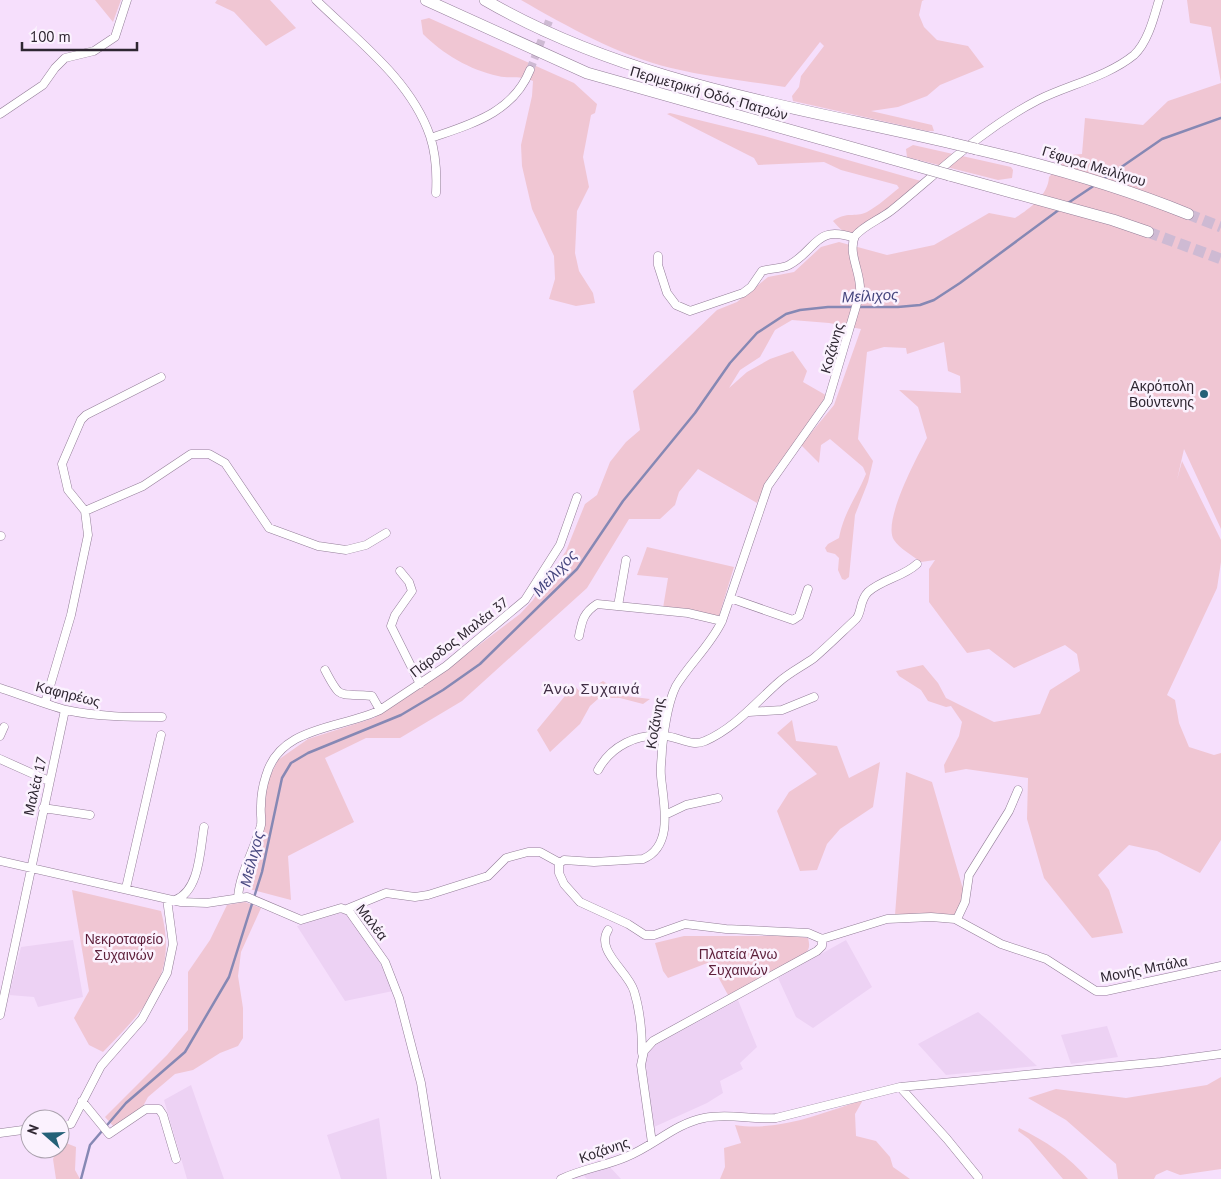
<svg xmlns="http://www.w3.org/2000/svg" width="1221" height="1179" viewBox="0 0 1221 1179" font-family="'PT Sans',sans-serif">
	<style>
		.built { fill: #edd2f4 }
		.green { fill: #f0c6d3 }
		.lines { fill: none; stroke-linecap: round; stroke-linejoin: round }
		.stream { stroke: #8688b4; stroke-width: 2.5 }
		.minor-tunnel { stroke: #cebad3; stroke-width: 8; stroke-dasharray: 8 4; stroke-linecap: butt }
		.highway-tunnel { stroke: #cebad3; stroke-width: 11; stroke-dasharray: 11 5.5; stroke-linecap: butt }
		.minor-casing { stroke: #937e98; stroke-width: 9 }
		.highway-casing { stroke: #937e98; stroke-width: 12 }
		.minor { stroke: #fff; stroke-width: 8 }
		.highway { stroke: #fff; stroke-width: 11 }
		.highway-bridge-casing { stroke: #937e98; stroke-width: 12; stroke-linecap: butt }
		.highway-bridge { stroke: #fff; stroke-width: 11 }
		.poi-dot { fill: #246178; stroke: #fbf2fe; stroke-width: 2 }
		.labels { text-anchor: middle; stroke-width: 5; stroke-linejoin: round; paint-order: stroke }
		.street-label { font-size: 14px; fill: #2e2631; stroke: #fbf2fe }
		.poi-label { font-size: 14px; fill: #2e2631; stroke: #fbf2fe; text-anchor: end }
		.park-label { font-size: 14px; fill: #5d1f3a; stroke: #fbf2fe }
		.water-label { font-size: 15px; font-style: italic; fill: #45457e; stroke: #fbf2fe }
		.neighbourhood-label { font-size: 15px; letter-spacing: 1px; fill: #402e45; stroke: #fbf2fe }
	</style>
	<rect width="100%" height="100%" fill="#f6dffc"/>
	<path class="built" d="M344 912 375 953 393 991 345 1001 297 926Z
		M73 940 83 997 38 1007 34 997 9 995 21 947Z
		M846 940 872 987 813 1028 796 1017 778 978Z
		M738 1000 757 1047 740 1063 743 1069 720 1081 723 1093 707 1103 654 1127 645 1058 652 1047Z
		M978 1012 990 1022 1037 1066 946 1075 918 1044Z
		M1107 1026 1118 1057 1071 1064 1061 1035Z
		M191 1085 207 1131 224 1179H187L164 1100Z
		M379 1118 387 1179H341L327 1135Z
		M609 1166 621 1179H587L583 1175Z"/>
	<path class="green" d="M95 0H121L113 22Z
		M217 0H270L296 28 266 46 234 12 215 3Z
		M521 0H924L922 1 919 15 924 27 937 40 968 46 984 67 940 85 927 96 898 107 871 111 932 125 934 131H927L793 101 792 96 799 87 801 76 824 46 820 42 785 87C747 81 708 77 671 68 618 55 568 27 521 0Z
		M1187 0H1221V529L1184 449 1177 480 1182 461 1221 540V562L1217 588 1167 695 1175 700 1179 723 1189 747 1214 755 1221 753V840L1200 873 1157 851 1129 845 1098 875 1109 890 1123 933 1092 938 1044 878 1027 819 1028 778 966 769 945 773 944 765 959 736 962 722 951 706 946 707 928 701 921 690 899 676 896 671 923 665 938 683 946 698 994 722 1040 714 1050 690 1080 671 1077 654 1065 645 1014 668 989 649 967 653 929 602V569L935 560 921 562C913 556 899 548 894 540 882 522 917 457 927 438L918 407 899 390 961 393 960 376 948 371 944 342 907 354 906 348 884 347 867 352 858 439 873 461 868 482 855 515 849 577 845 580 842 579 838 570 839 558 835 554 827 552 825 548 828 544 839 538C844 512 856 498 866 474L863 467 830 439 821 445 819 463 801 445 834 405 861 329 829 323 792 320 775 330 760 357 740 370 729 388 747 372 770 359 793 351 807 371 803 382 829 397 825 406 775 468 757 503 698 469 679 492 675 505 660 519H629L587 588 462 701 400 738H366L325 758 354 822 288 856 291 900 242 887 269 778 278 760 308 739 374 718 462 658 520 614 533 600 566 551 585 504 597 495 610 462 626 442 640 430 633 391 717 310 737 302 768 277 794 272 821 247 839 242 887 255 934 245 989 213 1015 218C1029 209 1048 196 1049 177L1070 155 1082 154 1085 118 1143 125 1168 101 1221 83 1211 27 1190 23Z
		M429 18 574 83 597 104 595 113 591 115 583 157 589 187 577 211 575 253 579 271 593 293 595 303 576 306 549 299 555 279 554 256 532 209 522 166 521 145 532 96 533 81C519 75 511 79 498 76 470 70 443 54 423 34L421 20Z
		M670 113 764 136 921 181 889 209 852 233C843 233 839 228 833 221 847 211 854 218 867 212 878 206 889 196 899 188L897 185 841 170 824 162 758 165 754 158 667 114Z
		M913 145 1011 167 1013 170 1012 178 998 180 907 157 906 149Z
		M647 547 734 567 719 616 713 617 663 608 668 578 637 575Z
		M603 681 626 696 650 699 643 704 620 698H599L590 706 580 724 550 752 537 730 574 685 582 694Z
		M792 720 796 741 837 746 849 778 880 762 873 807 840 829 827 844 817 870 800 871 777 811 789 792 817 774 777 733Z
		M906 772 932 782 963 889V897L956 916 895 915Z
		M72 890 161 911C179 976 145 1009 103 1052L89 1045 74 1018 89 991Z
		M245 902 261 908 241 952 238 976 243 1008V1038L238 1046 220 1053 193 1070 175 1074 148 1097 142 1108 114 1127 105 1117 167 1055 188 1030V972L210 940 227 905Z
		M684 936H792L808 938C809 942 810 946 808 950 802 959 741 988 728 995L710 962 668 978 663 971 655 943Z
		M1221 1077V1169L1180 1175 1167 1170 1156 1175 1154 1179H1118L1116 1164 1066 1120 1028 1098 1056 1089 1126 1098 1207 1085Z
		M863 1100 855 1114 856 1136 876 1141 890 1157 893 1167 910 1179H720L725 1167 724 1148 741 1143 735 1125C779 1132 822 1113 863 1100Z
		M1019 1128C1044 1140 1070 1157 1088 1179H1063L1029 1139 1018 1131Z
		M61 1141 76 1147 75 1170 80 1179H56L53 1159 57 1149H60Z"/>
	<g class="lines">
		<path class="stream" d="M1104 179 1162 139 1221 118
			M1068 203 1095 185
			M81 1179 90 1145 126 1103 185 1052 229 977 262 872 282 778 291 763 308 753 401 715 443 690 480 664 577 569 623 501 695 413 730 363 757 333 786 314 800 310 828 307H898L920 305 934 300 960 283 1060 209"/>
		<path class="minor-tunnel" d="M530 70 549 21"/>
		<path class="highway-tunnel" d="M1188 214 1221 227
			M1148 232 1221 259"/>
		<g class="minor-casing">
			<path id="minor" d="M316 0C357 40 411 80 430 136 436 154 437 174 436 193
				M0 114 43 85 55 68 65 58 94 51 115 37 127 0
				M431 138C471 124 513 113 530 70
				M658 256V265L667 293 676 305 690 311 743 293 751 287 762 271C771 268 781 269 789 265 817 250 815 224 854 238
				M85 511 143 486 191 454H209L225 463 269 528 318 546 346 550 366 545 386 533
				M0 536H1
				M400 571 409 582 412 591 395 615 391 626 420 684
				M730 598 793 620 799 616 808 589
				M618 606 626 560
				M579 636C582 621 583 613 597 604L688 613 722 621
				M325 670C342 703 339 692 372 696L380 710
				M0 688C22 695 44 704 66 710 98 717 130 717 162 717
				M45 703 71 615 88 535 85 511 68 490 62 464 81 420 86 415 161 377
				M749 712 782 710 814 697
				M0 736 4 727
				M0 759 49 781
				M598 770C611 746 637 733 665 736 679 737 692 747 705 741 735 728 756 702 779 682 790 672 803 666 814 658 828 646 842 632 856 619 862 613 859 601 868 592 883 579 903 577 917 564
				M43 808 90 815
				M665 815 686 805 718 798
				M0 861 181 902 207 903 247 897 301 920 341 908 349 911 385 962 399 998 421 1083 436 1179
				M126 888 161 735
				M238 897C240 872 255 849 261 825 262 818 260 812 261 806 261 796 263 785 266 776 280 725 342 729 380 710L446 666 525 600 560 545 577 497
				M175 900C200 891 200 849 204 827
				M347 909 386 893 415 897 428 895 488 876 506 858 528 852H540L560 863
				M957 919 965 902 969 875 1009 811 1018 790
				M608 930C595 951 628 971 634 991 640 1010 642 1033 642 1053
				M822 939 887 919 931 917 955 919 1001 944 1046 959 1096 991H1106L1221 966
				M0 1015 65 710
				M900 1087 947 1139 978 1177
				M82 1101 109 1134 146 1109H159L163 1115 176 1159
				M60 1127 71 1124 101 1066 142 1019 167 973 173 944 167 899
				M0 1133 30 1129
				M652 1143 641 1065 644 1051 653 1041 817 951 822 946V939L808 933 726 929 685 924 654 935H645L628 924 580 902 564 884 559 873V864L564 860 594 862 643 859C675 846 663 801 661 776 660 767 662 758 662 749 664 730 667 704 676 686 690 663 710 646 722 621L768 486 828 401 860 293C862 273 847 254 855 236 864 225 881 219 892 210 940 171 982 129 1038 100 1068 85 1107 77 1134 55 1148 42 1154 17 1159 0
				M561 1179C582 1169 605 1166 626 1157 654 1146 674 1124 704 1118 728 1113 752 1120 776 1118L900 1087 1161 1062 1221 1054"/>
		</g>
		<g class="highway-casing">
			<path id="highway" d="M426 0 587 73 917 166
				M485 0C628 83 792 106 951 143
				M976 149C1049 166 1119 186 1188 214
				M949 175 1113 220 1148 232"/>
		</g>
		<use href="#minor" class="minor"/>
		<use href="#highway" class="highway"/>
		<g class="highway-bridge-casing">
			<path id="highway-bridge" d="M951 143 976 149
				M917 166 949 175"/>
		</g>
		<use href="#highway-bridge" class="highway-bridge"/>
	</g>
	<circle class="poi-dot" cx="1204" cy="394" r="5"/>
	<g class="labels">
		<g class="street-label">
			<text transform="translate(709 93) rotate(16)" y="5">Περιμετρική Οδός Πατρών</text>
			<text transform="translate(1094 166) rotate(17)" y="5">Γέφυρα Μειλίχιου</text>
			<text transform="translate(832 348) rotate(-74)" y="5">Κοζάνης</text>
			<text transform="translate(459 637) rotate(-38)" y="5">Πάροδος Μαλέα 37</text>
			<text transform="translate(68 694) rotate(14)" y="5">Καφηρέως</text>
			<text transform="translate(655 723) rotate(-80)" y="5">Κοζάνης</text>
			<text transform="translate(35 786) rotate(-77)" y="5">Μαλέα 17</text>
			<text transform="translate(372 922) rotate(52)" y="5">Μαλέα</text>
			<text transform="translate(1144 969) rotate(-11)" y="5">Μονής Μπάλα</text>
			<text transform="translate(604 1150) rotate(-19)" y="5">Κοζάνης</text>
		</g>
		<g class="poi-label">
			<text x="1194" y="391">Ακρόπολη<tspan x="1194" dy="16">Βούντενης</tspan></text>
		</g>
		<g class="park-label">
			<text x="124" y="944">Νεκροταφείο<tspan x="124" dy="16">Συχαινών</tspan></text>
			<text x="738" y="959">Πλατεία Άνω<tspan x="738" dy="16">Συχαινών</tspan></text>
		</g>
		<g class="water-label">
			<text transform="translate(870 296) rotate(-3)" y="5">Μείλιχος</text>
			<text transform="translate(555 573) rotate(-47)" y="5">Μείλιχος</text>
			<text transform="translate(252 859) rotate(-76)" y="5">Μείλιχος</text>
		</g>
		<g class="neighbourhood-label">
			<text x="592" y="694">Άνω Συχαινά</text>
		</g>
	</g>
	<g transform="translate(45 1134) rotate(290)"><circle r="24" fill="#fbf2fe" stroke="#a9a0ac"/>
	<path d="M0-4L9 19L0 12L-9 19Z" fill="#246178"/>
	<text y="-8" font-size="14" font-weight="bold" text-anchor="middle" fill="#2e2631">N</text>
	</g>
	<path d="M22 42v8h115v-8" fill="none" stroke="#2e2631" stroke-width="2.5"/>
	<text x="30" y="42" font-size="15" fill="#2e2631" stroke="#fbf2fe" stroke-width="4" paint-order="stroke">100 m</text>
</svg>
